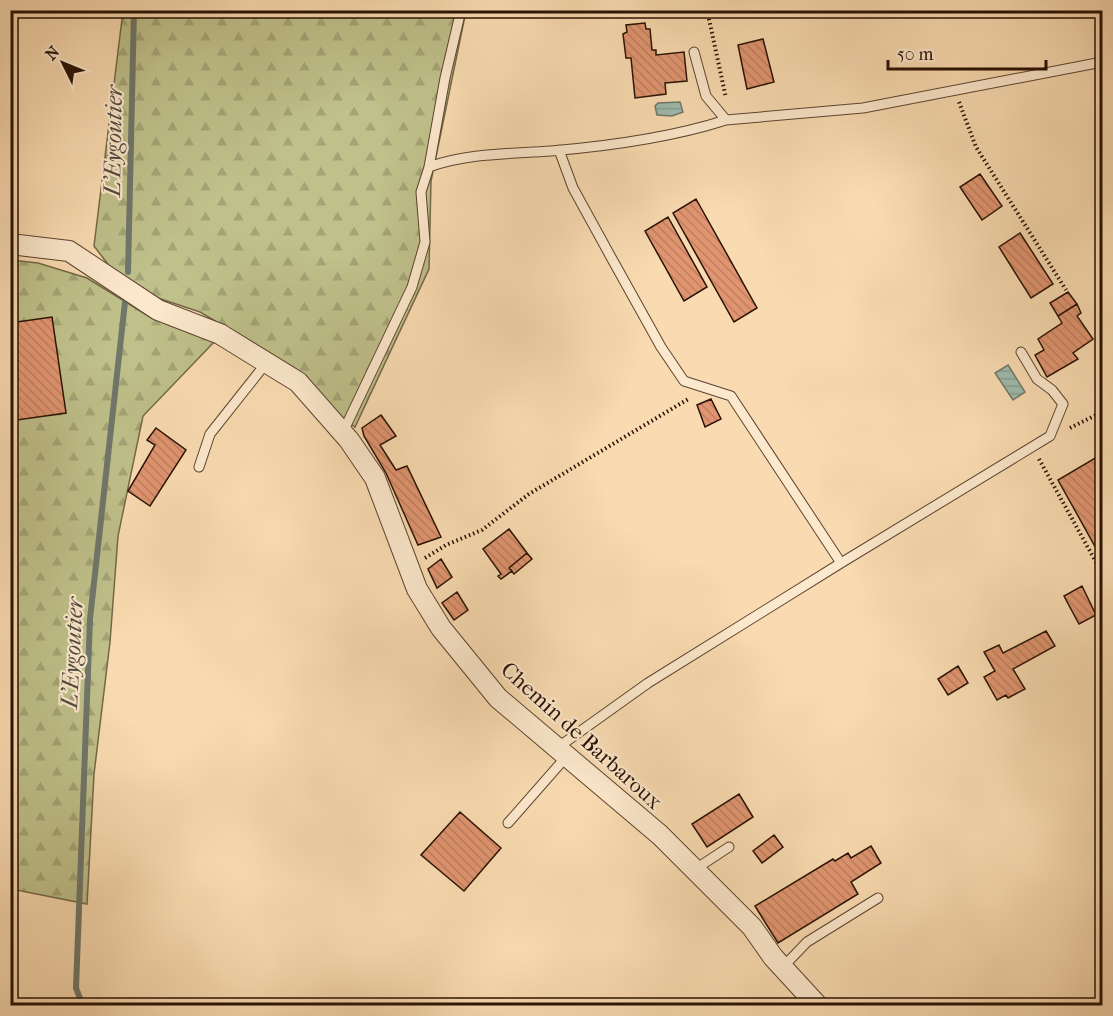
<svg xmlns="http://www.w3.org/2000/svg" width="1113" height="1016" viewBox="0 0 1113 1016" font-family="'IM FELL French Canon',serif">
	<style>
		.forest { fill: url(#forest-firs); stroke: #746848; stroke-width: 1.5 }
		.water { fill: url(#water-rules); stroke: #6f776b; stroke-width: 1.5 }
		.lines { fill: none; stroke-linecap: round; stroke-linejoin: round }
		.stream { stroke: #6f776b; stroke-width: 6 }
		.building { fill: url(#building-back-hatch); stroke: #281105; stroke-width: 1.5 }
		.lane-casing { stroke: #5c4430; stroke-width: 11 }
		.street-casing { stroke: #5c4430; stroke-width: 22 }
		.path { stroke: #281105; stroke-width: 4; stroke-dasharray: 1.5 3; stroke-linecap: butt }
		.lane { stroke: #fce8cc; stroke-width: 9 }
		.street { stroke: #fce8cc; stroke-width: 20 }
		.labels { text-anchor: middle; stroke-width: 4.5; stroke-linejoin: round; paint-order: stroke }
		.street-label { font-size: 22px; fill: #281105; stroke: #fce8cc }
		.water-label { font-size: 24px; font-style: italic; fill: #514c40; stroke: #fce8cc }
	</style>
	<defs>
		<pattern id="forest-firs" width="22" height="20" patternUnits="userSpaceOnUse" patternTransform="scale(1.5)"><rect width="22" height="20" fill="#bfc08a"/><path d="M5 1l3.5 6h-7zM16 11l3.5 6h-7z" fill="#a4a476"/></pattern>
		<pattern id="water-rules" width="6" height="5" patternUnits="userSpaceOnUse" patternTransform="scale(1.5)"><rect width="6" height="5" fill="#9ebbaf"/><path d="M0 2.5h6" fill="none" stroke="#88a095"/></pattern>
		<pattern id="building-back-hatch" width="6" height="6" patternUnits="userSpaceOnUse" patternTransform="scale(1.5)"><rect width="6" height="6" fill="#e09570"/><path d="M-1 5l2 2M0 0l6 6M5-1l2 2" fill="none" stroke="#c07f60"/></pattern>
	</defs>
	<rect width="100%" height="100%" fill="#fadbb1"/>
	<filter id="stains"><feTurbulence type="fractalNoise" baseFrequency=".00333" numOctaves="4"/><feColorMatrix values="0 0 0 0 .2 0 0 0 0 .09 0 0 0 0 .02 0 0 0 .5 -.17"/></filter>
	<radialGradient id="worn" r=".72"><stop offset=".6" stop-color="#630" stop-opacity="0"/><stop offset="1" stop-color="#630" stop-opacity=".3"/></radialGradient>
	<path class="forest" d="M123 11H466L431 181 429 269 355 427 337 413 295 368 200 312 149 295 110 267 94 246Z
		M11 260 38 263 87 278 150 317 215 341 143 416 118 536 110 642 94 774 87 904 11 889Z"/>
	<path class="water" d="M680 102 683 112 672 116 657 115 655 106 658 103Z
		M1008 365 1025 392 1013 400 995 373Z"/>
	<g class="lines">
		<path class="stream" d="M128 272 134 10
			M83 1006 76 988 90 619 125 302"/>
	</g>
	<path class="building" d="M645 23 646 29H650L652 50H656V55L684 52 687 81 665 83 666 94 635 98 631 58H626L623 34 627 32 626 25Z
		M763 39 774 82 747 89 738 45Z
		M980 174 1002 206 982 220 960 187Z
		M696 199 757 308 734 322 673 213Z
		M668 217 707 287 684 301 645 231Z
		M1020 233 1053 284 1031 298 999 247Z
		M1068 292 1077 304 1058 316 1050 303Z
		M1077 304 1081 313 1077 316 1093 339 1073 353 1078 359 1047 377 1035 355 1044 350 1038 339 1062 323 1058 316Z
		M52 317 66 413 10 421V323Z
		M711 399 721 419 705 427 697 405Z
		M381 415 396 436 380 445 396 470 407 466 441 537 418 545 386 473 364 436 362 428Z
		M156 428 186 450 150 506 128 491 155 445 147 440Z
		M1102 454V559L1058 480Z
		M509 529 527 553 509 568 512 571 501 579 498 576 501 574 483 549Z
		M527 553 532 559 514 574 509 568Z
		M441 559 452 577 437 588 428 569Z
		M1082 586 1096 615 1079 624 1064 596Z
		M457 592 468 610 454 620 442 603Z
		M1100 612 1102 617V625L1096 615Z
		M1046 631 1055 646 1013 669 1025 689 1008 698 1006 695 997 700 984 677 995 671 984 652 999 645 1003 653Z
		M958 666 968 683 948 695 938 679Z
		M739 794 753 817 707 847 692 824Z
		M460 812 501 848 464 891 421 855Z
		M774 835 783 847 762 863 753 851Z
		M871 846 881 863 851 882 858 894 778 943 755 906 833 859 835 861 848 853 851 858Z"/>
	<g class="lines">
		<g class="lane-casing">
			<path id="lane" d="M726 120 863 108 1102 62
				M559 150 573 188 612 259 661 347 684 381 731 396 841 563 1050 436 1063 404 1052 390 1037 379 1021 352
				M429 167 445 78 461 10
				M343 432 412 287 425 242 421 192 429 167C467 153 510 154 551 151 610 146 670 138 726 120L706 96 694 52
				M199 467 210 434 267 362
				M557 748 648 683 841 563
				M508 823 566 757
				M694 870 729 847
				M783 967 807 942 878 898"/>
		</g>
		<g class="street-casing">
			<path id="street" d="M10 244 69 251 158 310 220 334 298 382 349 440 375 478 417 589 441 628 498 698 660 835 752 927 773 957 818 1006"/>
		</g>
		<path class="path" d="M707 10 726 98
			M959 102 976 147 1066 290
			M1070 428 1102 412
			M1039 459 1102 573
			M425 558 446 545 482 530 529 494 690 398"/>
		<use href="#lane" class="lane"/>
		<use href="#street" class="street"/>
	</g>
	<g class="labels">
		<g class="street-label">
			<text transform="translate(582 735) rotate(42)" y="8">Chemin de Barbaroux</text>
		</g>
		<g class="water-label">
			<text transform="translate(113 141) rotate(-89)" y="8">L'Eygoutier</text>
			<text transform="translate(72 653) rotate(-87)" y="8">L'Eygoutier</text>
		</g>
	</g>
	<rect width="1113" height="1016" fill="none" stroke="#fadbb1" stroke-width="36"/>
	<rect x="12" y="12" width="1089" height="992" fill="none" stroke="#281105" stroke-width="3"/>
	<rect x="18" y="18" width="1077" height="980" fill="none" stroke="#281105" stroke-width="1.5"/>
	<g transform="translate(63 63) rotate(313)" stroke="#fce8cc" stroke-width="4.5" paint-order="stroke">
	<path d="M0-4.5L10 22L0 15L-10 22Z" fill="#281105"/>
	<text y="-9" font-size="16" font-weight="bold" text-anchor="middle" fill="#281105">N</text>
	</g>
	<path d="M888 60v9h158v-9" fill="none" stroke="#281105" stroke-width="3"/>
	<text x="897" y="60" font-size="18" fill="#281105" stroke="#fce8cc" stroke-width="4.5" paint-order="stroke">50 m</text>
	<rect width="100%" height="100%" filter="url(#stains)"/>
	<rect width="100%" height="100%" fill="url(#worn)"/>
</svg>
